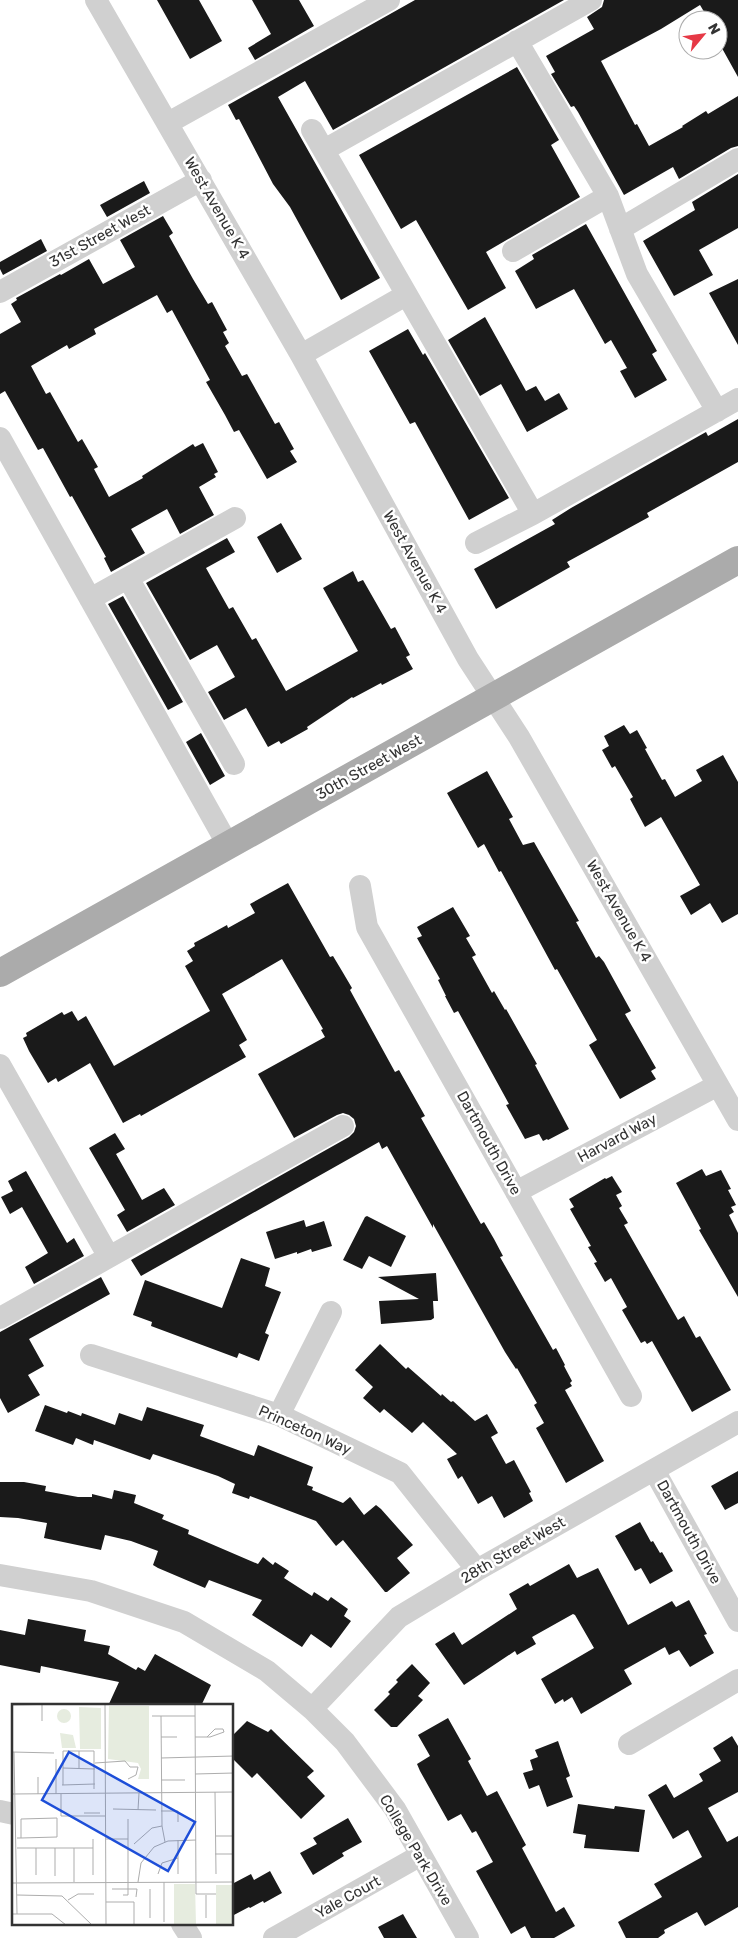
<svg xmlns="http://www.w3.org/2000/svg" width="738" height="1938" viewBox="0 0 738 1938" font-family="Rubik,sans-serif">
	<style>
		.building { fill: #1a1a1a }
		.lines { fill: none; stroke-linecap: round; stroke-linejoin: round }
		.minor { stroke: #d0d0d0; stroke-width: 22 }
		.primary { stroke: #ababab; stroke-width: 28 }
		.labels { text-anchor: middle; stroke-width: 5; stroke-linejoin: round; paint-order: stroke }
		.street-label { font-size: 15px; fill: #333; stroke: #fff }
		.inset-road { fill: none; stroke: #adadad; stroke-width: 1 }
		.view { fill: #1d4ed8; fill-opacity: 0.15; stroke: #1d4ed8; stroke-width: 2.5 }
		.inset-edge { fill: none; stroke: #333; stroke-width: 2.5 }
	</style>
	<rect width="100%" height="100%" fill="#fff"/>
	<path class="building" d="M157 0H199L222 41 190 59Z
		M252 0H299L314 26 255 60 248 48 271 34Z
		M415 0H564L333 130 305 81 278 97 380 278 341 300 290 207 273 184 239 119 236 120 228 105Z
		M604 0H738V77L718 41V20H709L700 5 661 29 601 61 635 125 637 124 649 146 683 127 682 126 706 111 708 114 738 96V146L731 148 679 179 673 167 624 195 578 112 574 106 571 107 551 74 555 72 546 56 594 29 587 17 602 7Z
		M517 67 559 140 551 145 580 197 486 252 506 288 468 310 416 220 401 229 359 155Z
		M738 174V228L699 250 713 275 674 296 643 241 695 210 692 202Z
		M144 181 150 193 107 217 100 205Z
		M163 216 173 233 169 236 193 279 208 304 212 302 227 330 223 332 229 343 225 346 242 376 247 374 275 424 279 422 294 449 290 451 297 462 267 479 239 430 234 432 225 415 206 382 210 380 172 310 167 313 157 295 94 329 96 334 69 349 67 345 31 366 46 394 50 392 78 442 82 439 98 467 94 469 109 497 143 478 142 476 193 444 195 447 203 443 218 472 214 474 216 477 199 487 214 515 180 534 167 509 131 529 145 553 111 572 104 558 106 557 72 496 70 497 43 448 38 450 5 391 0 394V334L21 322 11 304 17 300 16 298 60 274 61 275 89 259 103 284 135 267 120 240Z
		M586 224 657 351 652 354 667 380 635 398 620 371 627 368 611 340 605 344 574 289 536 309 515 271 534 259 532 255Z
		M41 239 47 251 3 275 0 269V262Z
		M738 279V345L709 293Z
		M485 317 526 391 536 386 545 401 559 393 568 409 527 432 501 384 480 396 448 340Z
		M408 329 423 355 425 353 509 498 469 520 415 422 410 424 369 351Z
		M738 419V462L647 513 649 517 567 562 570 567 496 609 474 569 555 524 552 520 571 508 706 432 708 436Z
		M281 523 302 559 277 573 257 537Z
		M227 538 235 552 206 568 229 609 233 607 252 640 256 638 286 691 358 651 323 588 353 571 358 582 363 580 391 629 395 627 410 655 406 657 413 669 382 685 381 683 353 698 352 697 307 727 308 729 281 744 279 741 268 747 246 708 224 720 208 692 235 677 217 645 190 660 146 583Z
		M123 596 183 702 168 710 108 604Z
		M624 725 630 734 637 730 647 748 645 749 662 780 665 779 675 797 702 781 696 770 723 755 738 782V914L722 923 710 903 691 915 680 896 700 885 661 817 645 827 630 799 633 797 615 766 612 768 602 750 609 746 604 736Z
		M201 733 225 776 210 785 186 742Z
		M487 771 513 817 509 819 523 845 534 842 579 921 576 922 596 958 599 956 604 962 631 1011 625 1014 656 1068 651 1071 656 1079 620 1099 589 1045 597 1040 557 969 555 970 501 871 499 872 484 844 478 848 447 793Z
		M288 883 330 957 333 956 342 971 352 988 350 990 395 1072 399 1070 425 1116 421 1118 481 1224 484 1222 494 1239 503 1256 500 1257 553 1350 556 1348 565 1365 564 1366 572 1381 570 1383 572 1386 565 1390 604 1461 566 1483 536 1428 544 1423 534 1405 537 1403 517 1368 516 1369 505 1352 433 1224V1228L387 1146 382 1149 379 1142 141 1276 131 1260 349 1137 354 1132 356 1126 354 1119 349 1115 343 1113 337 1115 294 1138 258 1074 325 1037 321 1030 323 1029 282 959 222 994 247 1040 239 1045 246 1057 141 1116 140 1114 123 1123 90 1063 58 1082 56 1078 48 1083 29 1051 23 1038 27 1036 26 1033 62 1012 64 1015 72 1011 78 1021 86 1016 114 1066 210 1011 185 966 193 961 187 951 195 946 194 943 207 936 227 925 228 928 255 913 250 904Z
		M453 907 470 936 466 938 476 955 472 957 492 993 494 991 505 1010 506 1009 537 1064 535 1065 569 1129 548 1140 547 1139 543 1141 539 1134 525 1139 506 1105 509 1104 458 1011 454 1013 445 996H446L438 980 440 979 417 938 422 936 417 927Z
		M115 1133 125 1149 116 1154 142 1200 164 1188 175 1205 127 1232 117 1215 125 1210 89 1148Z
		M702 1169 706 1176 721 1170 731 1189 728 1190 736 1205 731 1207 734 1212 729 1215 738 1233V1297L699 1230 701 1229 676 1183Z
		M26 1171 67 1243 74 1238 84 1256 34 1284 25 1267 48 1253 22 1207 10 1214 1 1197 13 1191 8 1181Z
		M612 1176 622 1192 616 1195 622 1206 619 1208 628 1223 624 1225 678 1320 684 1316 696 1338 700 1336 731 1390 692 1412 652 1341 647 1344 645 1341 641 1343 622 1310 627 1307 626 1305 611 1278 605 1282 594 1263 597 1262 588 1247 591 1246 570 1209 574 1207 569 1199 605 1178 606 1179Z
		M367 1216 406 1236 391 1267 369 1256 362 1269 343 1260 365 1217Z
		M304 1220 306 1227 324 1221 332 1246 312 1252 311 1249 297 1254V1252L275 1259 266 1232Z
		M241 1258 270 1268 265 1286 281 1292 265 1333 269 1335 259 1361 239 1353 237 1358 151 1326 152 1322 133 1315 145 1280 222 1308Z
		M436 1273 438 1301H433L434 1318 431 1320 381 1324 379 1301 419 1299 378 1277Z
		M101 1277 110 1294 29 1339 44 1366 28 1375 40 1395 8 1413 0 1398V1332Z
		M380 1344 406 1369 408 1367 441 1396 442 1394 451 1402 453 1401 475 1421 487 1414 498 1433 491 1437 506 1464 514 1460 531 1492 529 1493 533 1501 504 1518 492 1496 478 1504 462 1476 458 1479 447 1459 457 1454 423 1422 412 1433 384 1409 380 1413 363 1398 373 1387 355 1370Z
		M45 1405 67 1413 68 1411 81 1416 82 1413 115 1425 119 1413 142 1421 147 1407 204 1425 200 1436 254 1456 258 1445 313 1467 307 1485 313 1487 312 1490 343 1503 350 1497 351 1498 364 1515 376 1505 381 1509 413 1545 397 1558 410 1573 387 1592H385L343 1540 336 1546 316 1521 250 1496 249 1499 232 1493 235 1484 218 1476 153 1454 150 1460 94 1440 93 1445 76 1438 73 1445 35 1431Z
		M738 1471V1503L725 1510 711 1486Z
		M0 1482H24L46 1486 45 1491 78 1497H92V1494L112 1499 114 1490 136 1495 134 1503 164 1515 162 1519 189 1530 188 1534 258 1564 263 1557 273 1565 275 1562 289 1571 284 1578 312 1596 314 1592 328 1601 331 1597 348 1609 344 1616 351 1621 331 1648 311 1634 302 1647 252 1615 262 1600 209 1580 205 1588 158 1568 153 1565 158 1551 131 1541 105 1535 101 1550 44 1538 47 1523 18 1518 0 1517Z
		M640 1522 651 1542 653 1541 660 1553 662 1552 673 1571 650 1584 641 1568 635 1571 615 1536Z
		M569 1564 577 1578 598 1568 628 1625 672 1601 676 1607 689 1600 707 1634 704 1635 714 1653 690 1667 679 1650 669 1655 665 1647 624 1670 632 1684 581 1714 572 1697 564 1702 563 1699 555 1704 541 1679 594 1648 575 1615 573 1614 532 1637 536 1644 517 1655 515 1651 464 1685 435 1644 454 1632 462 1645 517 1609 509 1594 528 1583 530 1586Z
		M28 1619 86 1630 84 1641 110 1646 108 1654 136 1670 138 1667 145 1671 155 1654 211 1685 201 1706H108L119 1682 41 1666 40 1673 0 1665V1630L25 1635Z
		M412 1664 430 1683 418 1696 423 1700 397 1727H391L374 1710 390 1694 388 1692 398 1682 396 1680Z
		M448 1718 471 1759 468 1761 487 1796 497 1791 526 1845 522 1848 556 1912 564 1907 575 1926 554 1938H531L525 1926 511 1934 476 1871 493 1862 476 1831 472 1833 461 1814 448 1821 420 1771 417 1764 430 1756 418 1735Z
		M247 1721 268 1732 271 1729 314 1771 307 1777 325 1796 301 1819 257 1773 252 1778 232 1758V1736Z
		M732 1736 738 1746V1792L708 1808 727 1842 738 1836V1907L705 1926 697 1912 664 1930 665 1933 658 1938H626L618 1922 662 1897 654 1884 702 1857 688 1830 673 1839 648 1795 666 1784 674 1798 703 1781 699 1774 721 1761 713 1748Z
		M558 1741 570 1776 566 1778 573 1797 547 1807 539 1785 529 1789 523 1773 533 1770 530 1760 538 1757 535 1750Z
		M578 1804 614 1809 615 1806 645 1810 639 1852 584 1848 586 1835 573 1833Z
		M348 1818 362 1842 342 1853 344 1856 313 1875 300 1853 317 1844 313 1838Z
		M270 1871 282 1893 264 1903 263 1901 250 1908 249 1907 232 1916V1884L251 1874 254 1880Z
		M403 1914 417 1938H384L378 1927Z"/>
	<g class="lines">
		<path class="minor" d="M96 0 301 355 468 659 519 737 738 1120
			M517 41 608 196 637 274 717 411
			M168 123 389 0
			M312 130 533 514
			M324 150 591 0
			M620 229 738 159
			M513 251 608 196
			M0 292 201 180
			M301 355 406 295
			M0 438 228 845
			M476 543 533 514 738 399
			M128 578 234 764
			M90 599 235 518
			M360 886 367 927 631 1396
			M0 1065 109 1257 0 1318
			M516 1192 718 1085
			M109 1257 343 1126
			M91 1355 279 1415 400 1473 477 1570
			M279 1415 331 1312
			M654 1470 738 1621
			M0 1575 91 1591 184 1622 267 1671 312 1709 345 1742 395 1809 468 1938
			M312 1709 399 1617 477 1570 738 1422
			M629 1744 738 1680
			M0 1811 14 1814
			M182 1924 191 1938
			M274 1938 421 1855"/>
		<path class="primary" d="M0 973 738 560"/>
	</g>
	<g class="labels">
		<g class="street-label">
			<text transform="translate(217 208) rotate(60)" y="5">West Avenue K 4</text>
			<text transform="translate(100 236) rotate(-29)" y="5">31st Street West</text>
			<text transform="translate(415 562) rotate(61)" y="5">West Avenue K 4</text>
			<text transform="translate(369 767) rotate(-29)" y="5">30th Street West</text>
			<text transform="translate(619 911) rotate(60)" y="5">West Avenue K 4</text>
			<text transform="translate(617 1138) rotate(-28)" y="5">Harvard Way</text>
			<text transform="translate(489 1143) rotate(61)" y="5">Dartmouth Drive</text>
			<text transform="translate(305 1430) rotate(24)" y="5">Princeton Way</text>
			<text transform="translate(689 1532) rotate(61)" y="5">Dartmouth Drive</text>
			<text transform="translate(513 1550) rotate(-30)" y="5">28th Street West</text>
			<text transform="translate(416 1850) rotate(59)" y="5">College Park Drive</text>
			<text transform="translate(348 1897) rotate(-29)" y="5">Yale Court</text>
		</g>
	</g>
	<g transform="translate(12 1704)">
		<rect width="221" height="221" fill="#fff"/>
		<path d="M97 2H137V75H126L129 65 126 59 96 55ZM67 3 89 4V45H68ZM48 29 61 31 64 44H50ZM162 180H183L184 221H162ZM204 181H221V221H204Z" fill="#e6ecdf"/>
		<path d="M45 12a7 7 0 1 1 14 0a7 7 0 1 1-14 0Z" fill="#e6ecdf"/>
		<path class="inset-road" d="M93 0 94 221M183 0 184 190H204M0 1 49 0M140 12H183M149 12 150 122 153 138M30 17V0M149 33H165M183 33H198L212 28 211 25H203L195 33M67 47V64M0 48 42 49M2 48 5 210M149 54 222 52M44 55V90M83 59 113 57 118 63H126L124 71 116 75M51 64 83 65M183 70 222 69M149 76H173M50 81 83 80M51 81V47H82V85M203 88 204 170M0 90 222 88M26 90V73M49 90V112H93M101 105 144 106M126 106 127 89M149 107H166V118M72 109H88M116 115V135M204 132H222M5 134H9L45 133V114L9 115V134M81 135V171M93 135H116V185H125L124 193M122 140 140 124 150 122M5 144H81M24 144V171M43 144V172M62 144V178M203 150H222M146 170 150 159 166 154M166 170V136M126 178 129 159 142 143 156 137 184 136M152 178V218M0 179 222 178M100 185H116V191H111M138 185V214M5 191 50 192 80 221M194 191V214M56 196 66 190H82M94 198H122V221M0 210H40L54 221"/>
		<path class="view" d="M57 48 183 118 156 167 30 96Z"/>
		<rect width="221" height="221" class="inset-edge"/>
	</g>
	<g transform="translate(703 35) rotate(61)"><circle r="24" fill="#ffffff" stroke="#adadad"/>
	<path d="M0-4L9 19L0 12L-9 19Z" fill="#e63946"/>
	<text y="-8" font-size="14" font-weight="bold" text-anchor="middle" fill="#333333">N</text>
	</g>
</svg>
